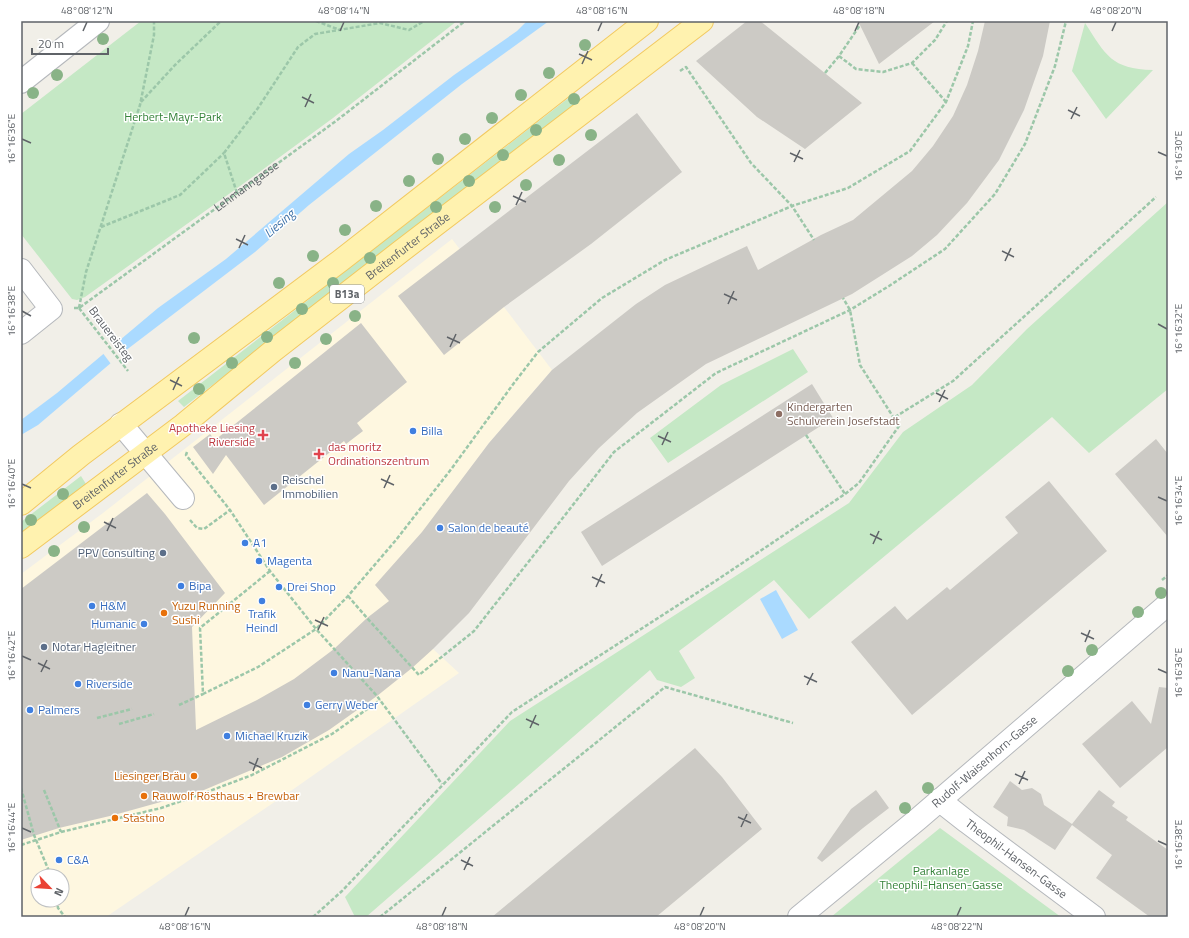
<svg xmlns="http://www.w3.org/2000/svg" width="1189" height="938" viewBox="0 0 1189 938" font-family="'Titillium Web',sans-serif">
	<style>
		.commercial { fill: #fef7e0; fill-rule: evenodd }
		.green { fill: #c5e8c5 }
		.water { fill: #aadaff }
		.pier { fill: #f1efe8 }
		.building { fill: #cccac5 }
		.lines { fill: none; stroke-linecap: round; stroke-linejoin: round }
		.minor-casing { stroke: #b5b8bc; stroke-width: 24 }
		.major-casing { stroke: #f2c960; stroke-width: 24 }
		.path { stroke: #9cc7a9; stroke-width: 2.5; stroke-dasharray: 4 2; stroke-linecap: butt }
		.minor { stroke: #fff; stroke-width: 22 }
		.major { stroke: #fff2af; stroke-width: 22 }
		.tree { fill: #89b387 }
		.ticks { fill: none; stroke: #5f6368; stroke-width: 1.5 }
		.education-dot { fill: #8d6e63; stroke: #fff; stroke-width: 1.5 }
		.shop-dot { fill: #3f7fe0; stroke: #fff; stroke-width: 1.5 }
		.health-dot { fill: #e0444e; stroke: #fff; stroke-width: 1.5 }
		.service-dot { fill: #5c6f8a; stroke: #fff; stroke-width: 1.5 }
		.food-dot { fill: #e8710a; stroke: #fff; stroke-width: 1.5 }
		.labels { text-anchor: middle; stroke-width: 3; stroke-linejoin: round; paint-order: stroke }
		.shield { fill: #fff; stroke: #8f9295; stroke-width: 1 }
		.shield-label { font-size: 11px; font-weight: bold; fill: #5f6368 }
		.park-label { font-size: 12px; fill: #348238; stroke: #fff }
		.street-label { font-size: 12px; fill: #5f6368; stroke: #fff }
		.education-label { font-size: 12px; fill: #785e54; stroke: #fff; text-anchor: start }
		.health-label { font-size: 12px; fill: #be3a42; stroke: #fff; text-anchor: end }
		.shop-label { font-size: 12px; fill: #366cbe; stroke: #fff; text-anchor: start }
		.service-label { font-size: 12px; fill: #4e5e75; stroke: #fff; text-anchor: start }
		.food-label { font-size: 12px; fill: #c56008; stroke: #fff; text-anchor: start }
		.water-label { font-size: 13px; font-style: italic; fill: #4174aa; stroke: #fff }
		.neatline { fill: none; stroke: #5f6368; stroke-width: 1.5 }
		.ticks-label { font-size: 10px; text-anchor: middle; fill: #5f6368 }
	</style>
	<rect width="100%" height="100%" fill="#f1efe8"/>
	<path class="commercial" d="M452 239 552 370 489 443 458 485 433 649 459 673 295 788 106 917H21V574L103 513ZM38 876H62V900H38Z"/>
	<path class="green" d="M141 21H457L333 118 254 176 85 297 77 300 72 299 21 234V114Z
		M1085 23C1106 55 1111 69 1153 70L1106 119 1072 71Z
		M575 93 580 102 184 407 178 401Z
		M1168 202V389L1089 453 1052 417 809 619 774 580 679 651 695 678 681 687 657 680 650 670 366 917H355L345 897 510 721 849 503 903 432 972 385 1027 329Z
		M793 349 808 372 668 463 650 438 721 385Z
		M81 476 86 484 21 534V522Z
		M940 828 1061 917H831Z"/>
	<path class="water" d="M527 21H549L462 84 309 205 255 252 125 351 38 425 21 435V420L57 393 158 308 226 259 349 154 383 130 454 75 517 31Z
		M776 590 798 630 782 639 760 599Z"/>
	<path class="pier" d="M115 340 125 353 111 364 102 352Z"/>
	<path class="building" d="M747 21H760L862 103 805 149 757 117 696 61Z
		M858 21H935L879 64Z
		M985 21H1050L1043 56 1024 110 999 160 967 203 937 235 912 256 852 294 706 364 637 413 599 448 569 481 469 613 433 649 412 668 377 696 329 730 282 757 204 790 114 815 59 828 21 840V589L147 493 165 514 225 593 192 627 196 730 257 700 294 679 334 649 367 618 389 601 375 585 422 532 489 443 552 370 636 304 665 285 747 246 758 270 821 235 853 220 912 171 933 146 953 116 967 85 978 51Z
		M637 113 682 172 591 244 504 307 444 355 398 296Z
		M361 323 407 382 357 423 363 431 346 444 344 441 264 505 226 455 213 474 193 447 210 434 215 440Z
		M812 384 833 418 602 566 581 532Z
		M1156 439 1168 454V537L1115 474Z
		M1049 481 1107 551 912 715 851 642 895 606 907 620 947 587 950 590 1018 533 1005 517Z
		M1159 687 1168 688V747L1120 788 1082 744 1132 701 1151 724Z
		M695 748 722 777 762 829 656 917H492Z
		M1010 781 1022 790 1032 788 1041 794 1044 805 1072 824 1099 790 1115 802 1112 806 1128 817 1126 820 1168 850V917H1150L1096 878 1112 855 1072 825 1055 850 1024 830 1007 826 1008 817 993 807Z
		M876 790 889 808 863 828 822 862 817 858 851 809Z"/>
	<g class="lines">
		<g class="minor-casing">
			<g id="minor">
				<path d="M21 82 98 21"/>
				<path d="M21 270 51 309 21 333"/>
				<path d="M121 424 183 498"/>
				<path id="s2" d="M939 800 967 822 1094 917"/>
				<path id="s3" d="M799 917 918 819 1168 604"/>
			</g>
		</g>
		<g class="major-casing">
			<g id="major">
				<path d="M21 504 81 455 340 261 647 21"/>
				<path id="s4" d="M21 547 183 425 274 350 400 252 702 21"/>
			</g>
		</g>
		<g class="path">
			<path d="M316 21 340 30"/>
			<path d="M839 56 856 69 883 72 912 63 935 40 947 21"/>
			<path d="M912 63 946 102"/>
			<path d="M680 71 686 67 751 163 792 206 814 240"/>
			<path d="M825 73 839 56 860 25"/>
			<path d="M141 102 175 65 221 21"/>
			<path d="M237 193 224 153 258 108 298 47 315 34 380 23 409 30 424 21"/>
			<path d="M101 227 180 195 224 153"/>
			<path id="s1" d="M74 308H79L336 121 465 21"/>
			<path d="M79 308 86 272 140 105 154 35V21"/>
			<path d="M79 308 128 371"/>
			<path d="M895 417 953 381 1156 197"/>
			<path d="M806 435 845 494"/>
			<path d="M187 452 186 455 230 510 270 571 316 629 377 696 442 784"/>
			<path d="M190 520 197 528 204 529 230 510"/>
			<path d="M270 571 200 628 203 694 258 667 316 629 348 596 396 540 452 468 514 383 538 352 602 298 665 260 792 206 848 188 910 151 946 102 968 46 973 21"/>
			<path d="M1162 580 1168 575"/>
			<path d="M348 596 367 618 419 675 474 631 548 537 614 452 716 373 850 310 889 286 945 249 995 194 1025 144 1055 66 1066 21"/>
			<path d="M179 705 203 694"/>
			<path d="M97 718 132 709"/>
			<path d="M119 724 154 714"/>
			<path d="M21 788 34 835 51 876"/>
			<path d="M44 790 61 832"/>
			<path d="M21 845 61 832 161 808 199 795 252 775 332 734 380 700"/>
			<path d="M57 900 58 908 65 917"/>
			<path d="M313 917 342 891 512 712 717 580 845 494 859 483 899 426 860 365 850 310 843 298"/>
			<path d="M380 917 665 687 793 723"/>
		</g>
		<use href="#minor" class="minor"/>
		<use href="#major" class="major"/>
	</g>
	<g class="tree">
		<circle cx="103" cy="39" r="6"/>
		<circle cx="585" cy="45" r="6"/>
		<circle cx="549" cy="73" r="6"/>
		<circle cx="57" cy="75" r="6"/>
		<circle cx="33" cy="93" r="6"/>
		<circle cx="521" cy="95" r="6"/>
		<circle cx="574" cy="99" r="6"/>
		<circle cx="492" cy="118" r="6"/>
		<circle cx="536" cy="130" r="6"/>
		<circle cx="591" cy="135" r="6"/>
		<circle cx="465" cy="139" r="6"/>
		<circle cx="503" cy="155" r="6"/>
		<circle cx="438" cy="159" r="6"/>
		<circle cx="559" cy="160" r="6"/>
		<circle cx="409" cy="181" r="6"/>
		<circle cx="469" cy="181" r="6"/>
		<circle cx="526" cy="185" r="6"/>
		<circle cx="376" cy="206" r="6"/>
		<circle cx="436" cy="207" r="6"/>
		<circle cx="495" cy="207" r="6"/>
		<circle cx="345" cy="230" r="6"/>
		<circle cx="313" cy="256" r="6"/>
		<circle cx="370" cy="258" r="6"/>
		<circle cx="279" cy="283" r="6"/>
		<circle cx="333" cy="283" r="6"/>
		<circle cx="302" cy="309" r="6"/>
		<circle cx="355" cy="316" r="6"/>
		<circle cx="267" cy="337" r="6"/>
		<circle cx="194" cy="338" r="6"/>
		<circle cx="326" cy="339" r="6"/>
		<circle cx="232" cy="363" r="6"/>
		<circle cx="295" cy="363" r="6"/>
		<circle cx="199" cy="389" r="6"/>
		<circle cx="63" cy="494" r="6"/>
		<circle cx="31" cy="520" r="6"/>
		<circle cx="84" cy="527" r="6"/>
		<circle cx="54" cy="551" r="6"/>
		<circle cx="1161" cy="593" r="6"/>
		<circle cx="1138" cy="612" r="6"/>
		<circle cx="1092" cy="650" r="6"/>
		<circle cx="1068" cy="671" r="6"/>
		<circle cx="928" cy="788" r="6"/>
		<circle cx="905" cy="808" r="6"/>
	</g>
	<path class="ticks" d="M83 31 87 22M340 31 344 22M598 31 602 22M855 31 859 22M1112 31 1116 22M579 54 592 60M582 64 588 51M302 97 314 103M305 107 311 94M1068 110 1080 116M1071 119 1077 107M22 139 31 143M1158 152 1167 156M790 153 803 159M794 162 800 150M513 196 526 202M516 205 522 192M236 239 248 245M239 248 245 235M1002 251 1014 257M1005 261 1011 248M724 294 737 300M728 304 734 291M22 311 31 316M1158 324 1167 329M447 337 460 343M450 347 456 334M170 380 182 386M173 390 179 377M936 393 948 399M939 402 945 390M658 436 671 442M662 445 668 432M381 479 394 485M22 484 31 488M384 488 390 475M1158 497 1167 501M104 522 116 528M107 531 113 518M870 534 882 540M873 544 879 531M592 577 605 583M596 587 602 574M315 620 328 626M318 630 324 617M1081 633 1094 639M1085 642 1090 630M22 656 31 660M38 663 50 669M1158 669 1167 673M41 672 47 660M804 676 817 682M807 685 813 673M526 719 539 725M530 728 536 715M249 762 262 768M253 771 258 758M1015 774 1028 780M1019 784 1025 771M738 817 751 823M741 827 747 814M22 828 31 832M1158 841 1167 845M461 860 473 866M464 870 470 857M185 916 189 907M442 916 446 907M700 916 704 907M957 916 961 907"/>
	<circle class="education-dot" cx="779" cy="414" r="4"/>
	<g class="shop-dot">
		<circle cx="413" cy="431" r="4"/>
		<circle cx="440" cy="528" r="4"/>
		<circle cx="245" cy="543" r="4"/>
		<circle cx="259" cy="561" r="4"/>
		<circle cx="181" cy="586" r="4"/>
		<circle cx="279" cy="587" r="4"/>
		<circle cx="262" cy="601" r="4"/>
		<circle cx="92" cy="606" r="4"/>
		<circle cx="144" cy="624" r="4"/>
		<circle cx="334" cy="673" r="4"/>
		<circle cx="78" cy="684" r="4"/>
		<circle cx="307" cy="705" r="4"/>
		<circle cx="30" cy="710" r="4"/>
		<circle cx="227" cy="736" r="4"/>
		<circle cx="59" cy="860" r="4"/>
	</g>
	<g class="health-dot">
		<path d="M261 429h4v4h4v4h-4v4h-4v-4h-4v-4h4z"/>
		<path d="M317 448h4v4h4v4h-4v4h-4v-4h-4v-4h4z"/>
	</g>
	<g class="service-dot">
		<circle cx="274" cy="487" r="4"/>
		<circle cx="163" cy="553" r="4"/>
		<circle cx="44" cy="647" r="4"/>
	</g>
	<g class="food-dot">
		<circle cx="164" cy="613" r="4"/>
		<circle cx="194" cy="776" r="4"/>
		<circle cx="144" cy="796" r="4"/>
		<circle cx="115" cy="818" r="4"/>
	</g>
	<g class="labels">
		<rect class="shield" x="330" y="285" width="34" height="18" rx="3"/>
		<g class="shield-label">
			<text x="347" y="298">B13a</text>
		</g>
		<g class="park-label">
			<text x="173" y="121">Herbert-Mayr-Park</text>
			<text x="941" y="875">Parkanlage<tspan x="941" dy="14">Theophil-Hansen-Gasse</tspan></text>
		</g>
		<g class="street-label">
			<text dy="4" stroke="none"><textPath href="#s1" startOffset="212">Lehmanngasse</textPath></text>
			<text dy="4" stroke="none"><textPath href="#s4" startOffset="490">Breitenfurter Straße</textPath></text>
			<text transform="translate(111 334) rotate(53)" y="4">Brauereisteg</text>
			<text dy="4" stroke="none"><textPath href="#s4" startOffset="118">Breitenfurter Straße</textPath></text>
			<text dy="4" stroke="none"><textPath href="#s3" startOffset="242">Rudolf-Waisenhorn-Gasse</textPath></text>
			<text dy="4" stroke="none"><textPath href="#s2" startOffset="97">Theophil-Hansen-Gasse</textPath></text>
		</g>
		<g class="education-label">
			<text x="787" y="411">Kindergarten<tspan x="787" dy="14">Schulverein Josefstadt</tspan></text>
		</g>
		<g class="health-label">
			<text x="255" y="432">Apotheke Liesing<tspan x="255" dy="14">Riverside</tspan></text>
			<text x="328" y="451" text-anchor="start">das moritz<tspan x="328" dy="14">Ordinationszentrum</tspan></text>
		</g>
		<g class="shop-label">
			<text x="421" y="435">Billa</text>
			<text x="448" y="532">Salon de beauté</text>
			<text x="253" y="547">A1</text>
			<text x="267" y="565">Magenta</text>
			<text x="189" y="590">Bipa</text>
			<text x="287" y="591">Drei Shop</text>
			<text x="100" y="610">H&amp;M</text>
			<text x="262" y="618" text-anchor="middle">Trafik<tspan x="262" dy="14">Heindl</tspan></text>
			<text x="136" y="628" text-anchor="end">Humanic</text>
			<text x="342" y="677">Nanu-Nana</text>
			<text x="86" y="688">Riverside</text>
			<text x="315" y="709">Gerry Weber</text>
			<text x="38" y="714">Palmers</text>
			<text x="235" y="740">Michael Kruzik</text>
			<text x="67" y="864">C&amp;A</text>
		</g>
		<g class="service-label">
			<text x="282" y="484">Reischel<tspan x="282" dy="14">Immobilien</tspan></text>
			<text x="155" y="557" text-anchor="end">PPV Consulting</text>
			<text x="52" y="651">Notar Hagleitner</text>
		</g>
		<g class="food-label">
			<text x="172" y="610">Yuzu Running<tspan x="172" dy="14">Sushi</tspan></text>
			<text x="186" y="780" text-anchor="end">Liesinger Bräu</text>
			<text x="152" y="800">Rauwolf Rösthaus + Brewbar</text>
			<text x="123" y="822">Stastino</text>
		</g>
		<g class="water-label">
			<text transform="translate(279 223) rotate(-41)" y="5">Liesing</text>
		</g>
	</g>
	<rect width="1189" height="938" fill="none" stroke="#ffffff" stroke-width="44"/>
	<g transform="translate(50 888) rotate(115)"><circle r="19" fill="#ffffff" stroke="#bfc1c3"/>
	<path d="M0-3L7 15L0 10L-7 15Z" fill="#ea4335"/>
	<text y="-6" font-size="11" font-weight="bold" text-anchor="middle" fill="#5f6368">N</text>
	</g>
	<path d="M32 48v6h76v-6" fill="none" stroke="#5f6368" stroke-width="2"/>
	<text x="38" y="48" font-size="12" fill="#5f6368" stroke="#ffffff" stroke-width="3" paint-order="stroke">20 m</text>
	<rect x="22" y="22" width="1145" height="894" class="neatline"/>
	<g class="ticks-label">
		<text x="87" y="14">48°08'12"N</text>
		<text x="344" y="14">48°08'14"N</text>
		<text x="602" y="14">48°08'16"N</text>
		<text x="859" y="14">48°08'18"N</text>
		<text x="1116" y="14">48°08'20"N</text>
		<text transform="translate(11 139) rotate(-90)" y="4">16°16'36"E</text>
		<text transform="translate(1178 156) rotate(-90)" y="4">16°16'30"E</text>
		<text transform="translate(11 311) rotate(-90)" y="4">16°16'38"E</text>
		<text transform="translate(1178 329) rotate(-90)" y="4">16°16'32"E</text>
		<text transform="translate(11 484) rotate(-90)" y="4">16°16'40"E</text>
		<text transform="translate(1178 501) rotate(-90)" y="4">16°16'34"E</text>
		<text transform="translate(11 656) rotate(-90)" y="4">16°16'42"E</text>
		<text transform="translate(1178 673) rotate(-90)" y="4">16°16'36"E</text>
		<text transform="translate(11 828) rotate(-90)" y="4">16°16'44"E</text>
		<text transform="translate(1178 845) rotate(-90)" y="4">16°16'38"E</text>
		<text x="185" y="930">48°08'16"N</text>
		<text x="442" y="930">48°08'18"N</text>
		<text x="700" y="930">48°08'20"N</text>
		<text x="957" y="930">48°08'22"N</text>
	</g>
</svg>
